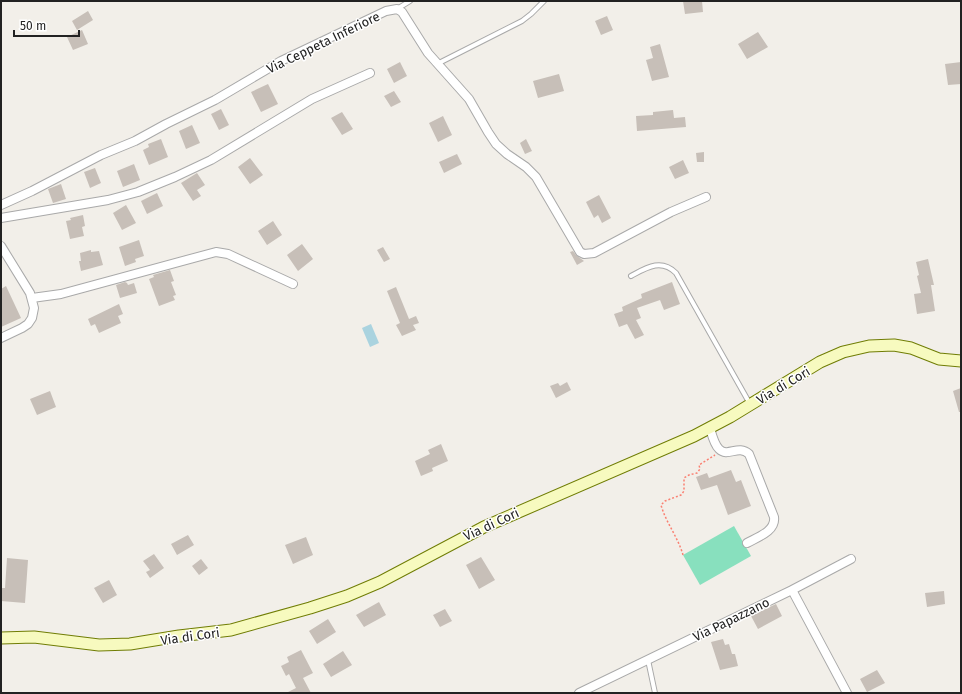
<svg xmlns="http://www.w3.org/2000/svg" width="962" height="694" viewBox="0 0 962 694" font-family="'Fira Sans',sans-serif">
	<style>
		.pitch { fill: #88e0be }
		.water { fill: #aad3df }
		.building { fill: #c7bfb8 }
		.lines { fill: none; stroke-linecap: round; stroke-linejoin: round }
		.lane-casing { stroke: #a9a9a9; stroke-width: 6 }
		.street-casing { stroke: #a9a9a9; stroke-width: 10 }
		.secondary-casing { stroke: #707d05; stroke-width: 13 }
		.path { stroke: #fa8072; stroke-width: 1.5; stroke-dasharray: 2 2; stroke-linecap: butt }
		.lane { stroke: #fff; stroke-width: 4 }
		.street { stroke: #fff; stroke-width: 8 }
		.secondary { stroke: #f7fabf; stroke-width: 11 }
		.labels { text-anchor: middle; stroke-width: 3; stroke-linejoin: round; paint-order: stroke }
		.street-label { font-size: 13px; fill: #222; stroke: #fff }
	</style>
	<rect width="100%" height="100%" fill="#f2efe9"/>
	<path class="pitch" d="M734 526 751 556 700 585 683 555Z"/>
	<path class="water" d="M371 324 379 343 370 347 362 328Z"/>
	<path class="building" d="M683 1H702L703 12 685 14Z
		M88 11 93 20 77 30 72 21Z
		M607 16 613 30 601 35 595 21Z
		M82 30 88 44 73 50 67 37Z
		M758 32 768 47 747 59 738 44Z
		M660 44 669 77 652 81 646 60 653 58 650 47Z
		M400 62 407 76 394 83 387 69Z
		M961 62V84L948 85 945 64Z
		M559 74 564 91 538 98 533 81Z
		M268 84 278 104 261 112 251 92Z
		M394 91 401 102 391 107 384 96Z
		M221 109 229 125 219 130 211 114Z
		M673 110 674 118 685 117 686 127 637 131 636 116 653 115V112Z
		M342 112 353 129 342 135 331 118Z
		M443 116 452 135 438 142 429 123Z
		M192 125 200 143 186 149 179 131Z
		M161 139 168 157 149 165 143 150 149 147 148 144Z
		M526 139 532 151 525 154 520 143Z
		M704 152V162H697L696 153Z
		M457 154 462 164 444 173 439 162Z
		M250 158 263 175 250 184 238 167Z
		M683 160 689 173 675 179 669 167Z
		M134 164 140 180 123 187 117 171Z
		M95 168 101 183 90 188 84 172Z
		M197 173 205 185 197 190 201 196 193 201 181 183Z
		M61 184 66 199 53 203 48 189Z
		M157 193 163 206 147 214 141 201Z
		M599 195 611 218 602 223 598 215 594 218 586 202Z
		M126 205 136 223 122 230 113 213Z
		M83 215 85 226 82 227 84 236 70 239 66 221 71 220 70 218Z
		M273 221 282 235 267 245 258 231Z
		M139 240 144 256 135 259 136 262 125 266 119 247Z
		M302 244 313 259 298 271 287 255Z
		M383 247 390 259 384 262 377 250Z
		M91 250V252L99 251 103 265 81 271 79 261H81L80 253Z
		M573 251 576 255 584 261 577 265 570 252Z
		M928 259 934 285H931L935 311 917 314 914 294 921 293 917 276 919 275 916 262Z
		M170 270 174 281 171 282 176 295 173 296 175 300 159 306 149 279 154 277 153 275Z
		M125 282 127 283 128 285 134 283 137 293 120 298 116 285Z
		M672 282 680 304 664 310 660 300 637 308 641 318 636 320 644 335 635 339 627 324 619 327 614 314 623 311 622 307 642 298 641 294Z
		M6 286 21 318 1 327V289Z
		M396 287 409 319 416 316 419 323 413 325 416 330 402 336 396 325 400 323 387 291Z
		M119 304 123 314 118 316 121 323 99 333 95 324 91 326 88 319Z
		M567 382 571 390 556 398 550 386 558 383 560 386Z
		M961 388V412H959L953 391Z
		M50 391 56 407 37 415 30 399Z
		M441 444 448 461 432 468 433 471 421 476 415 461 430 454 428 450Z
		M731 470 736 482 741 480 751 506 728 515 717 485 701 490 696 477 707 473 709 478Z
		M188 535 194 545 177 555 171 544Z
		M306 537 313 555 293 564 285 545Z
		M154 554 164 568 150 578 146 572 150 570 143 561Z
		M481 557 495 580 479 589 466 565Z
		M7 558 28 560 25 603 1 601V588H5Z
		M201 559 208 568 199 575 192 566Z
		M109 580 117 595 103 603 94 588Z
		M944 591 945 604 927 607 925 593Z
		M379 602 386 615 364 627 356 615Z
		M776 604 782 616 758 629 751 616Z
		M445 609 452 621 440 627 433 615Z
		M328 619 336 632 317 644 309 631Z
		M723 639 725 645 729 644 732 654H735L738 666 720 670 711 642Z
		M301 650 313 673 303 678 311 693H286L296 688 289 674 286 676 281 666 289 662 287 657Z
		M343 651 352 665 331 677 323 664Z
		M877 670 885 683 867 692 860 679Z"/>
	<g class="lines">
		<g class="lane-casing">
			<path id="lane" d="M397 9 410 1
				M437 64 522 21 531 14 544 1
				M631 276C646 268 661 258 676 273L750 404
				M648 660 655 693"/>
		</g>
		<g class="street-casing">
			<path id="street" d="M1 205 32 191 101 155 135 141 166 124 215 100 281 61 386 11 397 9 402 12 428 53 469 99 488 132 496 144 507 154 526 167 536 177 580 252 584 254 594 253 671 212 706 197
				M1 218 108 200 138 192 175 177 211 160 312 99 370 73
				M1 246 30 293 34 308 32 318 28 324 22 328 1 338
				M32 298 61 294 216 252 228 254 293 284
				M710 428C712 435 714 444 719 449 728 458 738 444 749 454L774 517C776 531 758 537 747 543
				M792 590 851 559
				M579 693 792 590 847 693"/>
		</g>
		<g class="secondary-casing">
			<path id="secondary" d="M1 638 34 637 99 645 130 644 179 636 231 630 310 608 347 596 380 582 484 527 694 436 730 417 820 362 843 352 869 346 894 345 911 348 939 359 961 361"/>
		</g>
		<path class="path" d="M683 555C678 537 666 523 661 505L665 501 681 495 684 491V478L689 475 697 473 700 469 699 465 715 455"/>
		<use href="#lane" class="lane"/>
		<use href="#street" class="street"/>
		<use href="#secondary" class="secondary"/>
	</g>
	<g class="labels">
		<g class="street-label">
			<text transform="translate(323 42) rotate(-26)" y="5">Via Ceppeta Inferiore</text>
			<text transform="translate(783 385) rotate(-31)" y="5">Via di Cori</text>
			<text transform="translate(491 524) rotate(-25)" y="5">Via di Cori</text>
			<text transform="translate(731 619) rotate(-26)" y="5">Via Papazzano</text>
			<text transform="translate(190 636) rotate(-8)" y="5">Via di Cori</text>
		</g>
	</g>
	<rect width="962" height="694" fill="none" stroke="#222222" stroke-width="4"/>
	<path d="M14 30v6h65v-6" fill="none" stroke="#222222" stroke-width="2"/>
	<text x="20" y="30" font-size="12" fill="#222222" stroke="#ffffff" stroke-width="3" paint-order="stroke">50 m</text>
</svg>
